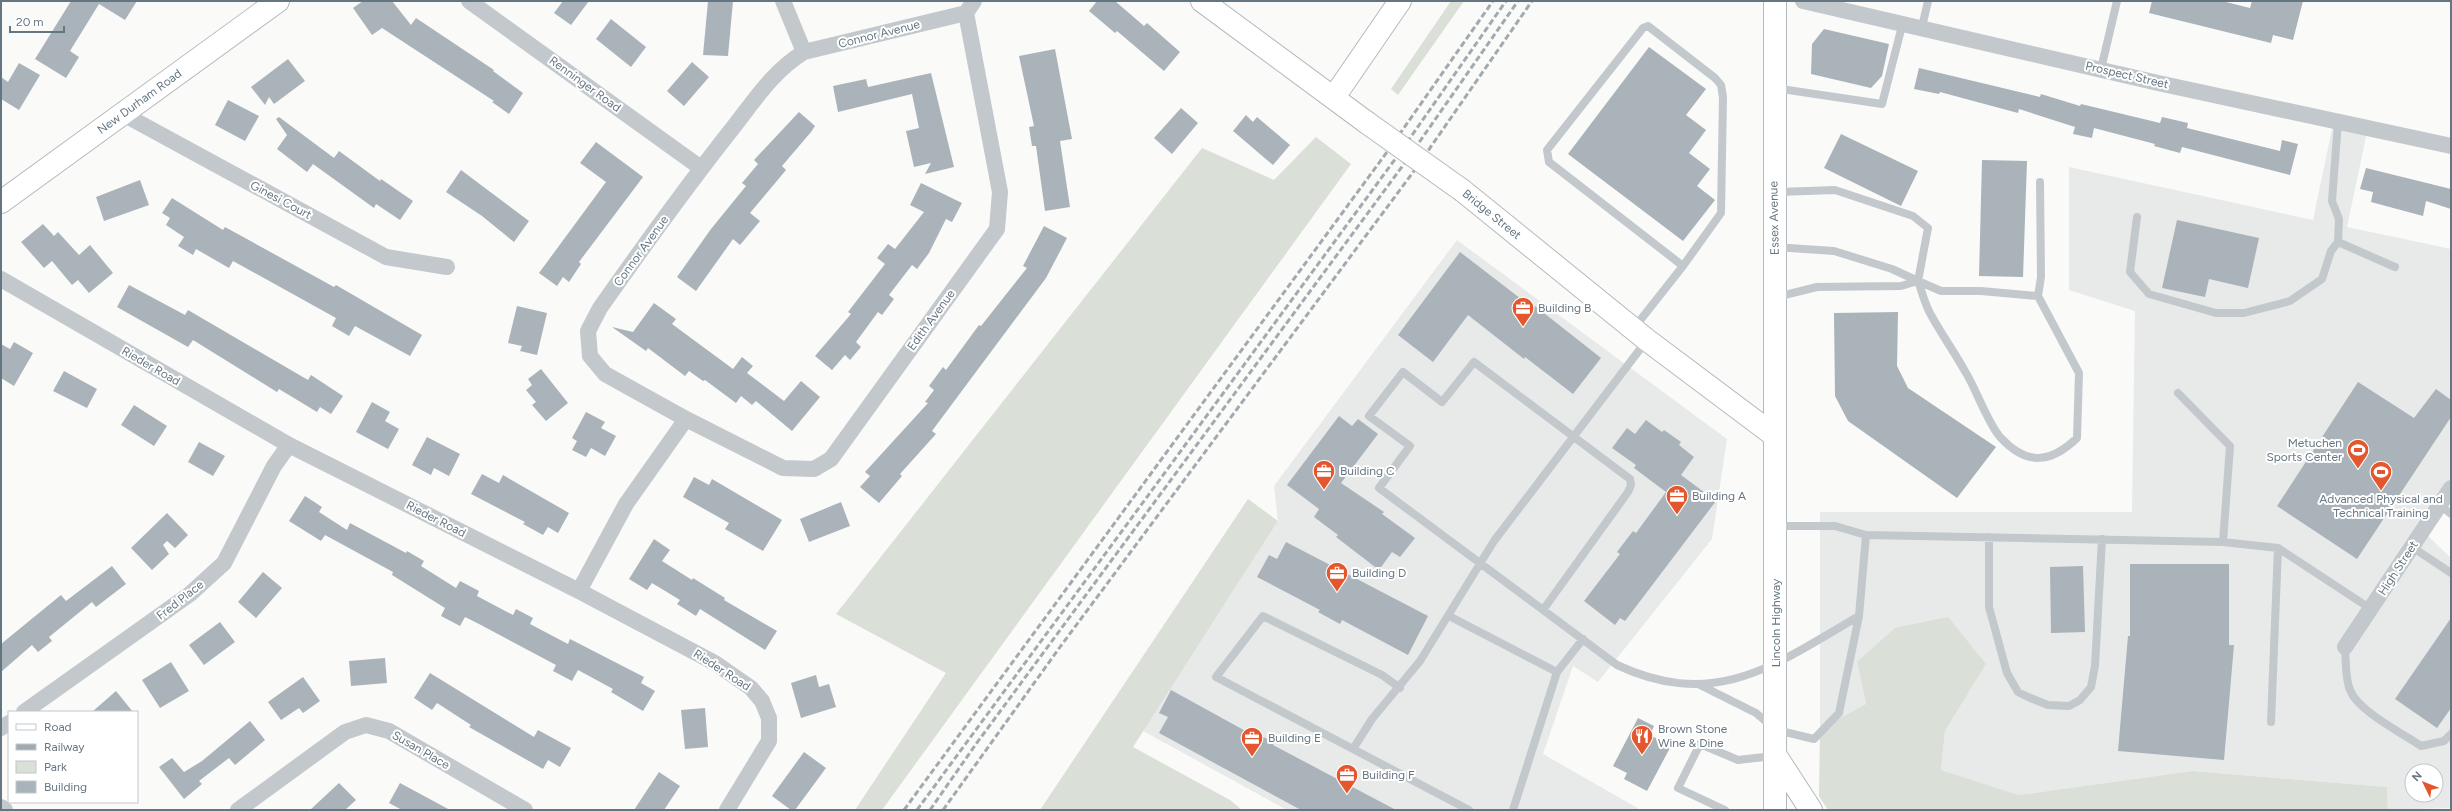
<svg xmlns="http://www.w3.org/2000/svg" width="2452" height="811" viewBox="0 0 2452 811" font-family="Figtree,sans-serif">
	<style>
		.built { fill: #e8e9e9; fill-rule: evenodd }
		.green { fill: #dadfd7 }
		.building { fill: #aab3b9 }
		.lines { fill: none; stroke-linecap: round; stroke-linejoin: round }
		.secondary-casing { stroke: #b3babf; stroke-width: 24 }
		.highway-casing { stroke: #b4b9bd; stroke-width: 24 }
		.lane { stroke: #c3c8cc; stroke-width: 8 }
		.street { stroke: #c3c8cc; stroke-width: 16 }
		.secondary { stroke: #fff; stroke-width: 22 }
		.highway { stroke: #fff; stroke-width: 22 }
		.rail { stroke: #a2aab0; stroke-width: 3; stroke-dasharray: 6 3; stroke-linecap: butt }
		.secondary-bridge-casing { stroke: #b3babf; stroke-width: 24; stroke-linecap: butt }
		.secondary-bridge { stroke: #fff; stroke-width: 22 }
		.labels { text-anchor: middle; stroke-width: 4; stroke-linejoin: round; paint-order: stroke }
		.street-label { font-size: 12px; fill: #657683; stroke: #fff }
		.poi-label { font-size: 12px; fill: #657683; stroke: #fff; text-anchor: start }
	</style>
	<rect width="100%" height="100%" fill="#fafaf8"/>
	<path class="built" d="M2333 124 2367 132 2347 227 2451 249V500L2427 535 2451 558V808L2388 810 2387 787 2192 771 2019 795 1941 770 1945 731 1986 664 1857 662 1866 704 1820 729V512H2132L2135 311 2069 290V167L2313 220ZM2412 771H2436V795H2412Z
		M1457 240 1727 439 1712 539 1598 682 1573 666 1543 754 1641 810H1287L1143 731 1278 521 1274 486Z"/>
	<path class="green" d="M1451 1H1464L1398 95 1391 89Z
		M1316 137 1351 164 882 810H855L946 673 836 614 1202 148 1274 180Z
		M1248 499 1278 521 1133 747 1230 800 1242 810H1040Z
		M1948 617 1986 664 1945 731 1941 770 2019 795 2192 771 2387 787 2388 810H1828L1819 796 1820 729 1866 704 1857 662 1895 628Z"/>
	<path class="building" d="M71 1H137L125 20 99 4 70 51 79 57 66 78 35 59Z
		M363 1H392L411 25 416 18 494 70 493 71 523 93 509 114 492 102 494 101 382 28 372 35 353 8Z
		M563 1H589L571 25 554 13Z
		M708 1H733L728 56 703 55Z
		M1097 1H1115L1144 26 1147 23 1180 52 1164 71 1117 31 1115 33 1089 11Z
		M2152 1H2222L2250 8 2252 1H2303L2293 40 2273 35 2271 43 2149 13Z
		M611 19 646 47 631 67 596 39Z
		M1824 29 1889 44 1882 76 1871 88 1811 74 1812 44Z
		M1649 47 1706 89 1686 115 1706 130 1689 153 1710 169 1697 186 1715 200 1683 241 1568 154Z
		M1055 49 1072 139 1060 141 1070 207 1045 211 1036 146H1032L1029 127 1034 126 1019 56Z
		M288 59 305 81 274 104 269 97 265 105 251 87Z
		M692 62 709 77 684 106 667 91Z
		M19 63 40 75 19 110 1 99V77L8 82Z
		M1919 68 2040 97 2041 94 2080 106 2081 104 2160 123 2162 117 2188 123 2187 128 2280 151 2282 140 2298 144 2290 175 2182 147 2180 153 2154 146 2155 144 2094 128 2092 138 2073 134 2075 127 2019 109 2018 113 1940 92 1939 94 1914 89Z
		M931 73 954 167 925 174 931 163 914 167 906 131 919 128 912 94 838 112 833 86 866 79 868 87Z
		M228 100 259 116 245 141 215 125Z
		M1181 108 1198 123 1172 154 1154 138Z
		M799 112 815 126 811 132 782 166 786 170 750 213 760 221 740 245 733 239 696 291 677 277 711 229 746 186 742 183 758 164 754 160Z
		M1246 115 1253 122 1257 117 1290 145 1273 165 1233 131Z
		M279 117 334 158 339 151 380 181 381 179 413 201 400 220 376 204 374 208 313 164 307 172 277 149 287 135 276 119Z
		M1841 134 1918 171 1901 206 1824 168Z
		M596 142 643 177 579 262 581 264 569 282 563 277 557 286 539 273 606 182 580 163Z
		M1982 160 2027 161 2023 277 1979 276Z
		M2366 168 2451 189V209L2426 201 2423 216 2371 202 2373 192 2360 189Z
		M461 170 529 221 514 242 482 216 446 192Z
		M140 180 149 205 104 221 96 197Z
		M921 183 962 203 952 222 946 219 929 253 917 269 912 265 889 295 894 299 882 315 878 312 856 342 861 347 850 360 845 355 832 370 815 356 851 314 848 312 885 264 877 258 888 244 895 249 924 212 910 205Z
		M172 198 223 230 225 227 334 287 336 285 422 335 410 356 355 326 349 336 332 326 336 318 233 261 229 268 196 249 193 255 178 246 184 237 166 225 170 218 162 213Z
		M2177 220 2259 238 2248 288 2209 279 2205 297 2162 288Z
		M43 224 54 236 58 232 79 255 90 245 113 273 89 293 78 280 72 285 52 261 44 268 21 242Z
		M1044 226 1067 238 1046 278 932 431 936 434 900 474 902 476 879 503 860 487 870 476 865 472 928 403 925 402 934 390 929 386 943 367 946 370 979 325 981 326 1027 268 1023 266Z
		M1460 252 1533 308 1535 306 1601 358 1573 394 1525 357 1524 359 1468 315 1433 362 1398 335Z
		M129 285 185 315 188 310 308 380 311 375 343 396 331 414 320 407 317 412 279 389 277 392 193 340 188 347 117 307Z
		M654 303 676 319 672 324 733 369 742 357 753 366 747 373 784 401 801 381 820 397 792 431 756 401 752 405 741 396 736 403 705 380 703 381 689 371 685 376 648 348 646 351 612 327 633 332Z
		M517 306 547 313 537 355 520 351 522 346 508 343Z
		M1898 312 1897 366 1908 388 1996 447 1957 498 1848 421 1835 396 1834 313Z
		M14 342 33 353 14 386 1 378V344L10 349Z
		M541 369 568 403 546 421 532 405 536 402 526 390 532 385 528 379Z
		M64 371 97 389 87 408 53 391Z
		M2358 382 2414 418 2436 389 2451 400V417L2357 559 2277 506Z
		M372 402 390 412 385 421 399 429 388 449 356 432Z
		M134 405 167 426 154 446 121 425Z
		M586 412 605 422 601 428 616 436 605 456 591 448 586 457 572 450 577 441 572 438Z
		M1339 416 1352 426 1358 419 1378 434 1341 483 1384 512 1382 514 1415 538 1400 557 1392 552 1379 570 1336 537 1338 535 1314 517 1319 509 1287 485Z
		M1646 420 1662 432 1664 430 1681 442 1679 445 1694 457 1681 475 1716 501 1625 621 1620 618 1615 625 1584 601 1620 554 1617 552 1633 531 1636 533 1666 492 1634 468 1636 465 1612 448 1627 428 1635 434Z
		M427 437 460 454 449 476 434 468 431 475 412 465Z
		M199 442 225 456 213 476 188 462Z
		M482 474 499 483 503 475 569 513 558 533 548 527 543 535 523 524 525 522 471 494Z
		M694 477 709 485 712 479 782 520 763 551 725 529 729 523 683 497Z
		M305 496 322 507 319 512 347 530 350 523 406 553 407 551 424 561 421 566 456 588 460 581 479 591 477 596 513 615 516 609 533 618 530 624 568 644 570 639 644 677 641 683 655 691 643 711 611 692 613 689 578 670 572 681 553 671 556 665 479 624 465 617 460 626 441 616 445 608 392 575 393 572 325 535 321 541 289 521Z
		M841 502 850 526 809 542 800 519Z
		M167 513 188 535 175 548 167 541 163 545 169 554 152 570 131 548Z
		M654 539 670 550 662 561 692 580 693 578 725 598 724 600 777 631 765 650 700 609 696 616 677 604 680 600 652 583 647 590 629 579Z
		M1286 542 1428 616 1408 655 1342 620 1340 624 1318 612 1320 610 1257 577 1269 555 1277 559Z
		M2130 564H2229V645H2234L2224 760 2118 751 2128 636H2130Z
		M112 566 126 584 96 607 92 602 49 637 52 641 38 652 32 645 1 672V644L61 595 66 601Z
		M2083 566 2085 632 2051 633 2050 567Z
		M263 572 282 588 256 618 238 602Z
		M2451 618V708L2437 728 2395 699Z
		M220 622 235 642 204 665 189 645Z
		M385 658 387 683 351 686 349 661Z
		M171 662 189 691 160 708 142 680Z
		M430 673 534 737 538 730 571 748 560 767 548 760 543 769 469 727 471 725 437 703 432 710 414 698Z
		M816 675 819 687 829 684 836 707 801 718 791 683Z
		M303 677 320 701 303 713 299 708 281 720 268 702Z
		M1171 690 1251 734 1253 731 1274 743 1273 745 1396 810H1301L1159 733 1168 717 1159 713Z
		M116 691 133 712H92Z
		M705 708 708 747 685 749 681 710Z
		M1638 718 1654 726 1650 735 1671 746 1647 791 1624 779 1627 773 1613 766Z
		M250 721 265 740 235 765 229 758 199 781 202 784 184 799 159 767 172 758 184 772 202 761Z
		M804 752 826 768 795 810H791L772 796Z
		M659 772 680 786 664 810H634Z
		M339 783 356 800 345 810H310Z
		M400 783 450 810H402L389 803Z"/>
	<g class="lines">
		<g class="secondary-casing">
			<g id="secondary">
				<path d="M1202 1 1366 122"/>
				<path d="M1775 1V810"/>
				<path d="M1334 97 1400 1"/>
				<path id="s1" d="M1463 191 1647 340 1775 436"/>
				<path id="s2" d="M1 202 278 1"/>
			</g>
		</g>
		<g class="highway-casing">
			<path id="highway" d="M1776 756 1811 810"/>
		</g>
		<path class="lane" d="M1648 26 1715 78 1721 85 1723 97 1721 213 1683 266 1549 162 1547 150 1643 28Z
			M1922 27 1928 1
			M2101 69 2117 1
			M1775 88 1882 104 1903 22
			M1776 192 1835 190 1913 216 1928 228 1918 281 1941 291H1981L2038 296 2079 373 2077 438C2051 463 2027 466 2001 438 1989 426 1976 389 1966 373 1955 353 1942 335 1931 315 1925 305 1922 292 1918 281
			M2137 217 2130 272 2149 294 2216 313H2244L2290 301 2322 279 2331 251 2338 242 2339 219 2332 201 2338 122
			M2338 242 2395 267
			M2038 296 2041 277 2040 182
			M1776 297 1817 287 1901 286 1918 281 1892 269 1834 251 1776 247
			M1634 328 1683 266
			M2178 393 2230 446 2223 542
			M2440 505 2451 514
			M1776 526H1835L1866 535
			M1989 537V607L2007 673 2018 692 2028 697 2048 705 2069 706 2080 700 2091 687 2095 666 2102 539
			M2412 547 2451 573
			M1543 610 1628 492 1631 485 1630 479 1474 362 1442 402 1403 372 1369 416 1410 446 1379 488 1617 665C1716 711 1775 665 1859 616L1866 535 2223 542 2278 548 2371 609
			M1449 616 1557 672
			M2345 647C2346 660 2345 678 2350 690 2358 711 2402 733 2421 746L2444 741 2451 734
			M1700 685 1756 713 1776 730 1814 739 1839 713 1859 616
			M2271 722 2278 548
			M1353 749 1216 677 1263 616 1382 675 1400 688
			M1469 810 1353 749 1372 719 1420 661 1494 541 1647 340
			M1513 810 1557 672 1583 639
			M1725 810 1678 788 1700 744 1738 760 1773 756"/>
		<path class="street" d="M469 1 701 168
			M783 1 804 52
			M1803 1 2158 83 2451 146
			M966 13 1000 192 997 229 831 459 814 469 783 468 686 419 605 374 590 356 588 331 600 308C643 247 686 187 732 129 754 101 773 71 804 52L966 13 974 1
			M123 114 386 257 447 267
			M1 279 289 445 579 591 715 663 751 688 762 701 769 718V741L727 810
			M579 591 626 504 686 419
			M2345 647 2451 488
			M24 712 190 594 224 563 274 466 289 445
			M1 728 9 723
			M1 807 5 810
			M238 810 345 732 366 725 389 731 525 810"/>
		<use href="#secondary" class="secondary"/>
		<use href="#highway" class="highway"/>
		<path class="rail" d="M904 810 1387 152 1493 1
			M917 810 1396 158 1506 1
			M930 810 976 744 1404 164 1518 1
			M943 810 1060 647 1414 171 1532 1"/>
		<g class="secondary-bridge-casing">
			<path id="secondary-bridge" d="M1366 122 1463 191"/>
		</g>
		<use href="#secondary-bridge" class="secondary-bridge"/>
	</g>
	<defs>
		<g id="office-pin" transform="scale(1.15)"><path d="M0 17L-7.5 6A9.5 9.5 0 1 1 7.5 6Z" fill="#e4572e" stroke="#fff"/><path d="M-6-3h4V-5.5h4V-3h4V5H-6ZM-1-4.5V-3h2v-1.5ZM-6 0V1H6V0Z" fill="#fff"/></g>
		<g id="stadium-pin" transform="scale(1.15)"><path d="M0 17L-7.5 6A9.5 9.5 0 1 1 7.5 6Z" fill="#e4572e" stroke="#fff"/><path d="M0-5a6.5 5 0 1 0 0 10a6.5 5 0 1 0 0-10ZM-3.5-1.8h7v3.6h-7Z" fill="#fff"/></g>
		<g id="restaurant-pin" transform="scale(1.15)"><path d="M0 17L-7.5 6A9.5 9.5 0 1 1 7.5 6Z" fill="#e4572e" stroke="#fff"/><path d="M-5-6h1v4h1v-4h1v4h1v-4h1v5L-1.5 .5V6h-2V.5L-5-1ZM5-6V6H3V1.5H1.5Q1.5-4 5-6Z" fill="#fff"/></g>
	</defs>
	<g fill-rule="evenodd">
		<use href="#office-pin" x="1523" y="308"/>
		<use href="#stadium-pin" x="2358" y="450"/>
		<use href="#office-pin" x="1324" y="471"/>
		<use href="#stadium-pin" x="2381" y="472"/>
		<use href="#office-pin" x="1677" y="496"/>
		<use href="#office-pin" x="1337" y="573"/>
		<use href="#restaurant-pin" x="1642" y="736"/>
		<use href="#office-pin" x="1252" y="738"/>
		<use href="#office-pin" x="1347" y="775"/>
	</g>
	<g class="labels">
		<g class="street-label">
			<text transform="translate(879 34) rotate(-14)" y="4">Connor Avenue</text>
			<text transform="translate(2127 75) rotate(13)" y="4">Prospect Street</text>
			<text transform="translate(585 84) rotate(36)" y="4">Renninger Road</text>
			<text dy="4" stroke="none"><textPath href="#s2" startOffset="171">New Durham Road</textPath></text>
			<text transform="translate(281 200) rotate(28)" y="4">Ginesi Court</text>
			<text dy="4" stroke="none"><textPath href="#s1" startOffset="37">Bridge Street</textPath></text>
			<text transform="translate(1774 218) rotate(-91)" y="4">Essex Avenue</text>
			<text transform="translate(641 251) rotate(-54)" y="4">Connor Avenue</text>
			<text transform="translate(931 320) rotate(-54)" y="4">Edith Avenue</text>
			<text transform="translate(151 366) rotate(30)" y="4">Rieder Road</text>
			<text transform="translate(436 519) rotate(27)" y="4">Rieder Road</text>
			<text transform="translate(2398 568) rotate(-57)" y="4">High Street</text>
			<text transform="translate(180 600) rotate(-38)" y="4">Fred Place</text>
			<text transform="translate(1776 623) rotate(-90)" y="4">Lincoln Highway</text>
			<text transform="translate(722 670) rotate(33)" y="4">Rieder Road</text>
			<text transform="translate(421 750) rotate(30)" y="4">Susan Place</text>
		</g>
		<g class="poi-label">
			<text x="1538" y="312">Building B</text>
			<text x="2342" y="447" text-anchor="end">Metuchen<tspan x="2342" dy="14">Sports Center</tspan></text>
			<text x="1340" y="475">Building C</text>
			<text x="1692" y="500">Building A</text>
			<text x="2381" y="503" text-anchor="middle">Advanced Physical and<tspan x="2381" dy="14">Technical Training</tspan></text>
			<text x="1352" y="577">Building D</text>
			<text x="1658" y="733">Brown Stone<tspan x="1658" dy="14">Wine &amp; Dine</tspan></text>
			<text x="1268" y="742">Building E</text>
			<text x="1362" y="779">Building F</text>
		</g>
	</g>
	<rect width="2452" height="811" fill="none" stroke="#657683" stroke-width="4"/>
	<rect x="8" y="711" width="130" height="92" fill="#ffffff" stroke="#c1c8cd"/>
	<rect x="16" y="724" width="20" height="6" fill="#ffffff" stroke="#c1c8cd"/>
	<text x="44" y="731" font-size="12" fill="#657683">Road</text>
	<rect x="16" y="744" width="20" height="6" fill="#a2aab0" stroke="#c1c8cd"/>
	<text x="44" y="751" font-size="12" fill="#657683">Railway</text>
	<rect x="16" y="761" width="20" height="12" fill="#dadfd7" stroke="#c1c8cd"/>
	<text x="44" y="771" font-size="12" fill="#657683">Park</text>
	<rect x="16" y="781" width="20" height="12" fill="#aab3b9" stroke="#c1c8cd"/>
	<text x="44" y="791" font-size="12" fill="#657683">Building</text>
	<g transform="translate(2424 783) rotate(313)"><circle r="19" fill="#ffffff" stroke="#c1c8cd"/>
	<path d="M0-3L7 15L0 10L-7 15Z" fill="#e4572e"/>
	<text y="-6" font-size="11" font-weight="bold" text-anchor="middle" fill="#657683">N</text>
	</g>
	<path d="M10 26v6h54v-6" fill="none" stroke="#657683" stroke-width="2"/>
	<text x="16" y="26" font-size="12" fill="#657683" stroke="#ffffff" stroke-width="3" paint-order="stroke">20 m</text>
</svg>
